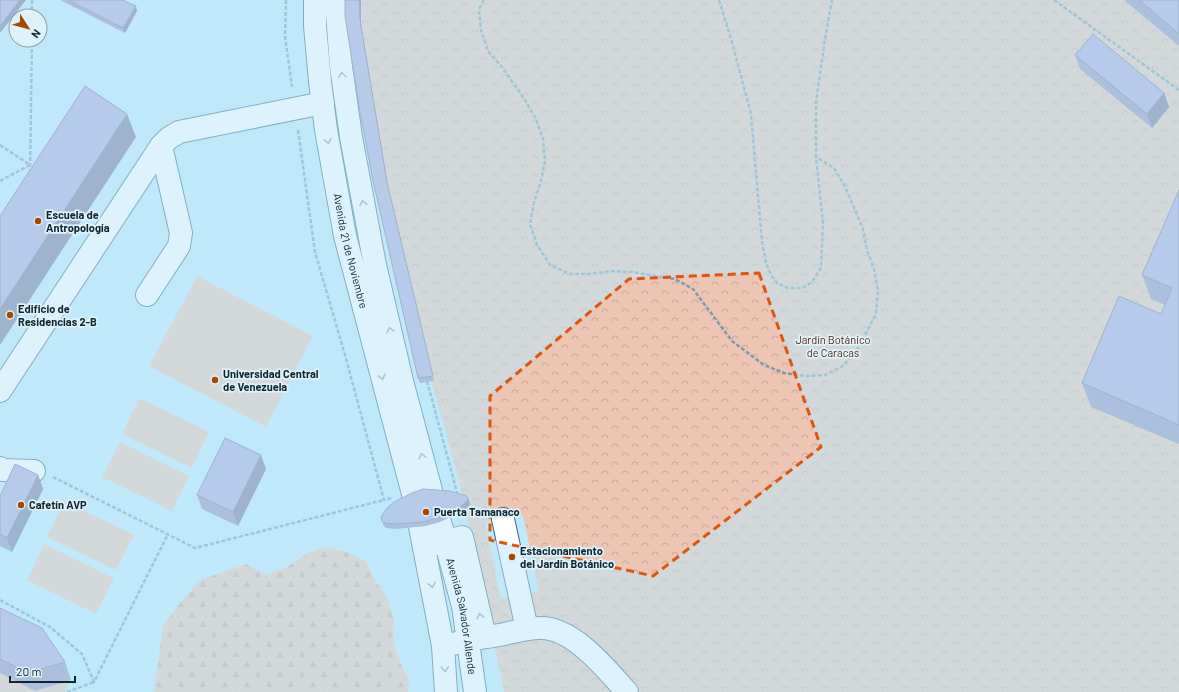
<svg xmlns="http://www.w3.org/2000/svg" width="1179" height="692" viewBox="0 0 1179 692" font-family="Barlow,sans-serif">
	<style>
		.green { fill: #ecc5b3 }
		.forest { fill: url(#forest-firs) }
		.park { fill: url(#park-crowns); fill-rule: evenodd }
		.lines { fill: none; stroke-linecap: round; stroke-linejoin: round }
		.minor-casing { stroke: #37697c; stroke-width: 24 }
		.path { stroke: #7b9dab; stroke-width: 2.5; stroke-dasharray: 4 2; stroke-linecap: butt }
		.minor { stroke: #fff; stroke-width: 22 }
		.wall { fill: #908fb5 }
		.shaded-wall { fill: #767493 }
		.building { fill: #a8a6d2; stroke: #767493 }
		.oneway { stroke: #939da1 }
		.marked { fill: none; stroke: #dd560e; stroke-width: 3; stroke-dasharray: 8 5; stroke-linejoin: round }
		.poi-dot { fill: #a94704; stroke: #def2fb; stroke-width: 1.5 }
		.labels { text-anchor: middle; stroke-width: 3.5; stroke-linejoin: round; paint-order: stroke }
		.poi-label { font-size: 11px; font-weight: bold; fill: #10252e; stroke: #def2fb; text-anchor: start }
		.street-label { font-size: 11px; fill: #10252e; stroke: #def2fb }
		.park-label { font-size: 11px; fill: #5e2809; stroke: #def2fb }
	</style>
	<defs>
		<pattern id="forest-firs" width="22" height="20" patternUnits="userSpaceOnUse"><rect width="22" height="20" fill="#ecc5b3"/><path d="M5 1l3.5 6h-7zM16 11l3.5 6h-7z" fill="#c9a99a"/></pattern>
		<pattern id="park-crowns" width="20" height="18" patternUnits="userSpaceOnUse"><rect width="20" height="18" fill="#ecc5b3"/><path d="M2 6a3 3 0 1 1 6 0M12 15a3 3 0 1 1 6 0" fill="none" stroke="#c9a99a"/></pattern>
	</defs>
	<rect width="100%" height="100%" fill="#bfe9fb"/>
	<path class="green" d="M197 276 313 336 266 427 149 366Z
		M139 398 209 432 192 468 122 434Z
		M120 442 189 476 172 511 102 477Z
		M64 501 134 535 116 570 47 537Z
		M44 544 114 578 96 614 27 580Z
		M0 673 35 691 71 680 65 692H0Z"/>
	<path class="forest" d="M326 547 347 552 366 561 375 580 387 597 394 619 393 641 399 660 409 680 408 692H154L163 626 176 608 200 580 246 564 266 575 287 567 306 554Z"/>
	<path class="park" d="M359 0H1179V692H504L457 472 405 287 358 18ZM523 515 539 591 501 599 485 523Z"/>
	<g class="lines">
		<g class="minor-casing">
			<g id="minor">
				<path id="s1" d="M315 0V26L320 81 326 130 345 236 414 498"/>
				<path d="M336 0 341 66 351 137 375 265 402 381 432 494"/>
				<path d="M147 295 179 246 181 233 161 146"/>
				<path d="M0 391 161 146 169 138 179 132 323 103"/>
				<path d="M0 468 2 470 34 471"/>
				<path d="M503 519 527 629"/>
				<path id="s2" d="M440 522 463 606 475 692"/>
				<path d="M420 527 443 646 446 692"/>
				<path d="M424 547 462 537 485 637 443 646"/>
				<path d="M485 637C503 636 521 628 540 628 573 627 607 670 627 692"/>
			</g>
		</g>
		<path class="path" d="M286 0 285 36 292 87
			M484 0 479 9 481 30 488 51 502 67 525 100 536 119 543 139 545 161 541 181 534 202 530 224 537 245 550 265 570 274H590L611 271 632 272 675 279 693 289 732 341 764 365 784 373 805 376 825 375 843 366 857 350 876 314 878 291 874 269 867 250 863 229 845 186 834 168 816 157
			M719 0 732 42 751 114 762 242 766 263 771 275 777 283 788 288H802L812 282 821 268 823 223 816 157V102L825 39 832 0
			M1054 0 1179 90
			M32 16V0
			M298 130 315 252 345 355 384 500 392 498
			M0 145 30 165 0 181
			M30 173 32 40
			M427 381 458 496
			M53 477 195 548 384 500
			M0 600 50 627 82 654 94 682 168 534
			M67 692 94 682"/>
		<use href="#minor" class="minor"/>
	</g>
	<path class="wall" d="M60 0H125V1L137 11 125 33Z
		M345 0H361V25L388 187 434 381 420 383 418 378Z
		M1124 0H1179V46Z
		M1075 55 1164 93 1169 107 1152 128 1080 69Z
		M1179 190V444L1091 407 1082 383 1161 314 1165 305 1151 299 1142 275Z
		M266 469 238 526 202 509 197 495Z
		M38 475 43 489 12 552 0 546V496Z
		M468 498 470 503 469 506 463 511 440 522 426 526 395 529 386 528 384 526 382 521Z
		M0 608 65 662 71 680 35 691 0 673Z"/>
	<path class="shaded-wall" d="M20 0H26L0 33V26Z
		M359 0H361V25L388 187 434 381 433 376 387 182 360 20Z
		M136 6 137 11 125 33 123 28Z
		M1164 93 1169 107 1152 128 1147 114Z
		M127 114 136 137 0 345V309Z
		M261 455 266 469 238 526 233 512Z
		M38 475 43 489 12 552 7 538Z
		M468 498 470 503 469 506 463 511 461 506Z"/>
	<path class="building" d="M0 0H20L0 26Z
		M68 0H122L136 6 123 28Z
		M345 0H359L360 20 387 182 433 376 418 378 372 176 359 106 345 16Z
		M1139 0H1179V34Z
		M1093 34 1164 93 1147 114 1075 55Z
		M85 86 127 114 0 309V216Z
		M1179 190V425L1082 383 1119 296 1161 314 1172 288 1142 275Z
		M225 438 261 455 233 512 197 495Z
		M15 464 38 475 7 538 0 534V496Z
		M423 489 450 491 467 496 468 498 467 501 461 506 439 517 424 522 393 524 384 523 382 521 381 517 387 508 394 502 412 493Z
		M0 608 42 628 65 662 28 673 0 659Z"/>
	<defs><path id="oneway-chevron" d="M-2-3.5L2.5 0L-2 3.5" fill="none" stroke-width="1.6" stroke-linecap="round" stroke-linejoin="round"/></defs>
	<g class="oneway">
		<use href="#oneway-chevron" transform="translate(342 75) rotate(-98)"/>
		<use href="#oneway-chevron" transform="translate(328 141) rotate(80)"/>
		<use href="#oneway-chevron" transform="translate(363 203) rotate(-101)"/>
		<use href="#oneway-chevron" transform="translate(390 330) rotate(-103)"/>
		<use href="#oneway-chevron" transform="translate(382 377) rotate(75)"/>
		<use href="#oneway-chevron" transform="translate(422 456) rotate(-105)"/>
		<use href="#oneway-chevron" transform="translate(432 585) rotate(78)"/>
		<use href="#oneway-chevron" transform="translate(480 616) rotate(-103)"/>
		<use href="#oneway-chevron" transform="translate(445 669) rotate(87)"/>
	</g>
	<path d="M0 0H1179V692H0ZM759 273 821 447 653 576 490 540V396L629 279Z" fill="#bfe9fb" fill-opacity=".55" fill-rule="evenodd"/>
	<path class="marked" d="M759 273 821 447 653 576 490 540V396L629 279Z"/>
	<g class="poi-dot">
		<circle cx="38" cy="221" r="4"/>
		<circle cx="10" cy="315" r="4"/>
		<circle cx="215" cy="380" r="4"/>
		<circle cx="21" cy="505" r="4"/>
		<circle cx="426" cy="512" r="4"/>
		<circle cx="512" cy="557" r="4"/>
	</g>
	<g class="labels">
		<g class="poi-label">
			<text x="46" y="219">Escuela de<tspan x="46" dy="13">Antropología</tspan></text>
			<text x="18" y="313">Edificio de<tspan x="18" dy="13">Residencias 2-B</tspan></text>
			<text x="223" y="378">Universidad Central<tspan x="223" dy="13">de Venezuela</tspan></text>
			<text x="29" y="509">Cafetín AVP</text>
			<text x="434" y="516">Puerta Tamanaco</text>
			<text x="520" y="555">Estacionamiento<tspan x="520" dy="13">del Jardín Botánico</tspan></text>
		</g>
		<g class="street-label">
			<text dy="4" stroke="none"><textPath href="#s1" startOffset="254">Avenida 21 de Noviembre</textPath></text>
			<text dy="4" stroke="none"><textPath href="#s2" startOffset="97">Avenida Salvador Allende</textPath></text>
		</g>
		<g class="park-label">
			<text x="833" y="344">Jardín Botánico<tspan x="833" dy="13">de Caracas</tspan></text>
		</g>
	</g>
	<g transform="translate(28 28) rotate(126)"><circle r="19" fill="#def2fb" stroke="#8ca0a9"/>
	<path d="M0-3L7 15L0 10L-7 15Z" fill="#a94704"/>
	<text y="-6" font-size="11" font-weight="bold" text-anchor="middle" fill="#10252e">N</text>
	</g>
	<path d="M10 676v6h65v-6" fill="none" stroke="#10252e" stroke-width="2"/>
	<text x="16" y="676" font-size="12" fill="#10252e" stroke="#def2fb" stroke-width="3" paint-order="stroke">20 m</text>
</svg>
